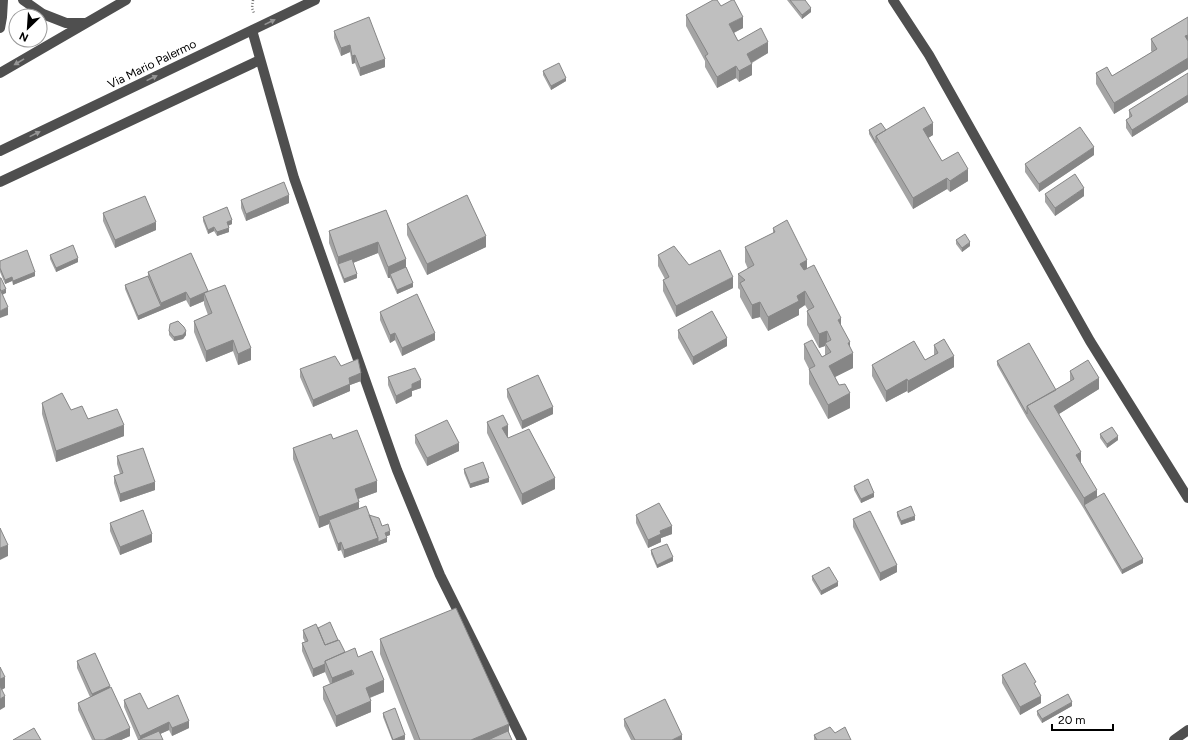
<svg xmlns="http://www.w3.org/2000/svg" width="1188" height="740" viewBox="0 0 1188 740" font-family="Figtree,sans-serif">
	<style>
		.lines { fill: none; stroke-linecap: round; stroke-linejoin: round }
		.path { stroke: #717171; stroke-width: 2.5; stroke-dasharray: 1 2; stroke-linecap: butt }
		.minor { stroke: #4f4f4f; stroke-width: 10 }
		.wall { fill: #a4a4a4 }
		.shaded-wall { fill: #868686 }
		.building { fill: #bfbfbf; stroke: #868686 }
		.oneway { fill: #959595 }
		.labels { text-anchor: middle; stroke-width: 3; stroke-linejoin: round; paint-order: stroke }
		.street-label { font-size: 12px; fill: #000; stroke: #fff }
	</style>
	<rect width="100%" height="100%" fill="#fff"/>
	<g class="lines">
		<path class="path" d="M253 0 252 8 254 13"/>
		<path class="minor" d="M23 0 43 14 66 23H84
			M893 0 929 55 1090 341 1188 498
			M0 28 2 17 3 0
			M252 30 294 178 397 470 440 575 522 740
			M0 73 126 0
			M0 151 315 0
			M0 182 260 60
			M1174 740 1188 730"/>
	</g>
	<path class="wall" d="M787 0H805L811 12 802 19Z
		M721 6 743 28 734 33 738 41 768 53 752 63V75L739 82 736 78 717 88 705 67V61L686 26V15Z
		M1188 17V69L1114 114 1096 84V73L1112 76 1152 52 1151 51V39Z
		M334 31 385 67 360 76 355 63 352 64 350 52 341 56 334 38Z
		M543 71 566 81 551 90 543 75Z
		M1188 74V102L1132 137 1126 128V120L1129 118V110Z
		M869 130H886L933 135 928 138 942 161 968 181 950 192 947 189 913 209 869 134Z
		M1094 155 1039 192 1025 172V164Z
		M1045 194 1084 196 1055 216 1045 202Z
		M241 200 289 203 246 221 241 208Z
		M386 210 413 287 397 294 390 278H388L378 253 353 263 357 278 344 283 329 243V231Z
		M103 213 156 230 115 248 103 221Z
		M203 217 232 224 228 226 229 232 217 236 214 231 208 234 203 221Z
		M407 224 486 247 427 275 407 235Z
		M773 228 807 268 841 326 850 348 853 368 835 377 850 408 828 419 809 384V369L804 359V344L822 357 825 355V346L819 348 807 325V311L808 310 805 305 799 309V315L768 331 760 317 752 319 740 297V290L738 288V274L748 269 745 262V247L773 233Z
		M956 240 970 246 962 252 956 244Z
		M50 255 78 262 56 272 50 259Z
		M658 255 689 265 733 288 676 317 663 291V280L665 279 658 266Z
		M0 261 35 276 13 285 12 281 5 284 0 272Z
		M148 272 208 291 251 360 238 365 233 351 206 362 194 332V321L208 315 204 304V301L190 307 186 300 138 320 125 289V285L148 276Z
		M380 312 435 340 402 356 395 340 390 343 380 320Z
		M678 330 727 346 693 365 678 338Z
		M169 331 186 335 183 339 174 341 169 335Z
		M934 345 954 367 908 393 907 391 886 402 872 376V365L925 360 934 355Z
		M997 361 1056 390 1070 381V371L1099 389 1059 414 1081 463 1097 497 1143 563 1122 574 1084 509 1027 418 997 365Z
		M341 366 361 381 350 385V391L313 407 300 377V369Z
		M388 377 421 388 412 391V396L396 404 388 385Z
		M507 389 553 414 522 429 507 397Z
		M42 403 71 410 124 436 56 462 42 414Z
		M487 422 508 437H507L508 438 555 489 522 505 487 433Z
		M1100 434 1118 440 1107 448 1100 438Z
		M415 435 459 451 427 466 415 443Z
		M333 439 377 492 358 499 359 508 382 526 390 535 386 536 387 542 344 558 341 550 338 551 329 527V524L319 528 293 459V448Z
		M117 456 155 490 120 502 114 483V476L120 474 117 464Z
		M464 469 489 482 470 488 464 473Z
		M854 486 874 497 861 503 854 490Z
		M897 512 915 520 901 525 897 516Z
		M636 515 672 534 661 538V542L648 548 636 523Z
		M853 519 897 572 880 581 853 527Z
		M110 523 152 542 120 555 110 531Z
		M651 550 673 561 657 568 651 554Z
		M812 576 838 586 821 595 812 580Z
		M318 628 338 640 345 652 358 657 384 692 370 698 371 712 336 727 323 699V687L330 684 325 672 313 677 302 651V643L305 642 303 638V630Z
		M380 639 509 732 512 740H414L380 654Z
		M77 661 110 688 130 736 121 740H92L78 710V703L90 697 77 668Z
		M1002 675 1036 687 1041 703 1020 715 1002 683Z
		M124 700 148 709 189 728 172 736 169 730 160 734 138 740 124 707Z
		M1072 706 1042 723 1037 715V711Z
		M383 713 405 739 404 740H392L383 717Z
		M624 719 682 740H631L624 726Z
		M814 735 851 740H814Z"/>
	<path class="shaded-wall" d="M811 8V12L802 19V15Z
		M743 17V28L729 35V24Z
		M1188 35V46L1185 36Z
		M768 42V53L747 65V54Z
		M350 45V52L341 56V48Z
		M355 55V63L352 64V56Z
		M1188 58V69L1114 114V103Z
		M385 59V67L360 76V68Z
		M752 64V75L739 82V71Z
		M736 66V78L717 88V77Z
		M566 78V81L551 90V86Z
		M1188 95V102L1132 137V130Z
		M933 123V135L923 141V129Z
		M1094 147V155L1039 192V184Z
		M968 169V181L950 192V181Z
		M947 178V189L913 209V198Z
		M1084 188V196L1055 216V208Z
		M289 195V203L246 221V214Z
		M232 220V224L227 226V222Z
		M156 222V230L115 248V240Z
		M214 227V231L208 234V230Z
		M229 228V232L217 236V232Z
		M486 236V247L427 275V264Z
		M378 242V253L340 268 338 264V257Z
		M970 242V246L962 252V248Z
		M78 258V262L56 272V268Z
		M406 259V271L390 274V278H388V267Z
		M807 260V274L800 278V264Z
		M35 272V276L13 285V281Z
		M357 274V278L344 283V279Z
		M12 277V281L5 284V280Z
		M733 277V288L676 317V306Z
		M413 283V287L397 294V290Z
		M6 289V293L0 296V292Z
		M805 291V305L799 309V315L768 331V317L797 296Z
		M186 292V300L138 320V316L161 306V303Z
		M204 293V301L190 307V299Z
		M760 302V317L752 319V305Z
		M8 307V315L0 318V311Z
		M841 318V332L838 320Z
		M186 331V335L183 339 174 341V337Z
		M827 331V345L825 343V346L819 348V334Z
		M395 333V340L390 343V335Z
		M435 333V340L402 356V348Z
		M727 338V346L693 365V357Z
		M233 340V351L206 362V351Z
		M850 342V355L853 353V368L829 380V366L848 343Z
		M251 348V360L238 365V354Z
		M954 356V367L908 393V381Z
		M361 373V381L350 385V391L313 407V400L349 378Z
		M1099 378V389L1054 417V406Z
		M907 379V391L886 402V391Z
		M421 380V388L412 391V396L396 404V396L412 384Z
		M850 393V408L828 419V405Z
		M553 407V414L522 429V421Z
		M124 425V436L56 462V451Z
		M508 425V437L502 440V428Z
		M1118 436V440L1107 448V444Z
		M459 443V451L427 466V458Z
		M1081 452V463L1076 466V455Z
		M489 478V482L470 488V484Z
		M555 478V489L522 505V494Z
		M377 481V492L355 500V489Z
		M155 482V490L120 502V494Z
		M1097 490V502L1084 505V509V498Z
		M874 493V497L861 503V499Z
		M359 502V513L329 520V524L319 528V517Z
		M915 516V520L901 525V521Z
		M672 526V534L661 538V542L648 548V540L660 531Z
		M390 531V535L385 537V533Z
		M152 534V542L120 555V547Z
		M378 538H387V542L344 558V550Z
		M341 542V550L338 551V544Z
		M8 545V556L0 560V548Z
		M673 557V561L657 568V565Z
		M1143 559V563L1122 574V570Z
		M897 565V572L880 581V573Z
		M838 582V586L821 595V591Z
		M325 664V672L313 677V669Z
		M352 670V681L332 689V678Z
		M5 677V688L0 691V679Z
		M384 680V692L366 699V688Z
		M110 686V694L92 702V694Z
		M5 696V707L0 710V699Z
		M1041 696V703L1020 715V707Z
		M371 701V712L336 727V716Z
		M1072 702V706L1042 723V719Z
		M189 721V728L172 736V728Z
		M169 722V730L147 740H140V736Z
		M509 724V738L505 740H471Z
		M130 728V736L121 740H104Z
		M405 735V739L404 740H393Z
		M682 735V740H672Z"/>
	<path class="building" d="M713 0H717L721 6 732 0H734L743 17 729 24 738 41 761 28 768 42 747 54 752 64 739 71 736 66 717 77 705 56 708 54 686 15Z
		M790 0H805L811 8 802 15Z
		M369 17 385 59 360 68 355 55 352 56 350 45 341 48 334 31Z
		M1188 17V35L1185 36 1188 41V58L1114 103 1096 73 1107 67 1112 76 1157 49 1151 39Z
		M559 63 566 78 551 86 543 71Z
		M1188 73V95L1132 130 1126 120 1132 116 1129 110Z
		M924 107 933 123 923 129 942 161 958 152 968 169 950 181 947 178 913 198 876 136Z
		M881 123 886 130 876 136V143L869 130Z
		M1080 127 1094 147 1039 184 1025 164Z
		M1075 174 1084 188 1055 208 1045 194Z
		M284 182 289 195 246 214 241 200Z
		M467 195 486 236 427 264 407 224Z
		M145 196 156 222 115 240 103 213Z
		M227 207 232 220 227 222 229 228 217 232 214 227 208 230 203 217Z
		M386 210 406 259 388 267 378 242 338 257 329 231Z
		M787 220 807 260 800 264 804 270 814 265 841 318 838 320 850 342 848 343 853 353 829 366 839 385 845 384 850 393 828 405 809 369 815 366 804 344 812 340 822 357 831 352 825 343 831 340 827 331 819 334 807 311 814 307 805 291 797 296 799 301 768 317 760 302 752 305 740 283 745 280 738 274 754 265 745 247 775 232 773 228Z
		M965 234 970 242 962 248 956 240Z
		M73 245 78 258 56 268 50 255Z
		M674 246 689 265 720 250 733 277 676 306 663 280 669 277 658 255Z
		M27 250 35 272 13 281 12 277 5 280 0 268V261Z
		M191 253 208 291 190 299 186 292 161 303 148 272Z
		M352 259 357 274 344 279 338 264Z
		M406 267 413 283 397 290 390 274Z
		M148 276 161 306 138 316 125 285Z
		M0 278H1L6 289 1 291 0 289Z
		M225 285 251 348 238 354 233 340 206 351 194 321 212 313 204 293Z
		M0 289 8 307 0 311Z
		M417 294 435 333 402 348 395 333 390 335 380 312Z
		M712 311 727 338 693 357 678 330Z
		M178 321 184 327 186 331 183 335 174 337 169 331 170 324Z
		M944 339 954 356 908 381 907 379 886 391 872 365 914 341 925 360 938 353 934 345Z
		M1029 343 1056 390 1027 406V414L997 361Z
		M335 356 341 366 358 359 361 373 349 378 350 384 313 400 300 369Z
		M1088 360 1099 378 1054 406 1081 452 1076 455 1097 490 1084 498 1027 406 1074 379 1070 371Z
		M415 368 421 380 412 384V388L396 396 388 377Z
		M538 375 553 407 522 421 507 389Z
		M62 393 71 410 82 406 88 419 117 409 124 425 56 451 42 403Z
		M503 415 508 425 502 428 508 438 529 429 555 478 522 494 487 422Z
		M447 420 459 443 427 458 415 435Z
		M1112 427 1118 436 1107 444 1100 434Z
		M357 430 377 481 355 489 359 502 319 517 293 448 331 434 333 439Z
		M143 448 155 482 120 494 114 476 123 473 117 456Z
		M483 462 489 478 470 484 464 469Z
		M868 479 874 493 861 499 854 486Z
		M1104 493 1143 559 1122 570 1084 505Z
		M659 503 672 526 660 531 661 534 648 540 636 515Z
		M366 506 378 538 344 550 341 542 338 544 329 520Z
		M911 506 915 516 901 521 897 512Z
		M143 510 152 534 120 547 110 523Z
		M870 511 897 565 880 573 853 519Z
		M369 515 379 518 382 526 388 524 390 531 385 533 387 538 378 542V538Z
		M0 528 8 545 0 548Z
		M667 544 673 557 657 565 651 550Z
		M829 567 838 582 821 591 812 576Z
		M456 608 509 724 471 740H420L380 639Z
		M330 622 338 640 325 645 318 628Z
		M316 624 325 645 339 640 345 652 325 661V664L313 669 302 643 308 641 303 630Z
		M355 648 358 657 372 651 384 680 366 688 371 701 336 716 323 687 354 674 352 670 332 678 325 661Z
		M95 653 110 686 92 694 77 661Z
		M1025 663 1036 682 1034 683 1041 696 1020 707 1002 675Z
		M0 667 5 677 0 679Z
		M0 686 5 696 0 699Z
		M111 687 130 728 104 740H95L78 703Z
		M140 693 148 709 178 695 189 721 172 728 169 722 140 736 124 700Z
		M1068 694 1072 702 1042 719 1037 711Z
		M665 699 682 735 672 740H635L624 719Z
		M395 708 405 735 393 740 383 713Z
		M830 727 835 733 845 727 851 740H817L814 735Z
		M34 728 41 740H13Z
		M159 731 163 740H138Z
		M508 731 512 740H488Z"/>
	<defs><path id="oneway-solid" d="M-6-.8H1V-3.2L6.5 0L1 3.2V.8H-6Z"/></defs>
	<g class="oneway">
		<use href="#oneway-solid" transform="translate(270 22) rotate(-26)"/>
		<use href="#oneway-solid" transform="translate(19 62) rotate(149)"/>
		<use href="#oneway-solid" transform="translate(152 78) rotate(-26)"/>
		<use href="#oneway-solid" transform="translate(35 134) rotate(-26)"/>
	</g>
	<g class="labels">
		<g class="street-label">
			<text transform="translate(152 64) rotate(-26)" y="4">Via Mario Palermo</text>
		</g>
	</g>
	<g transform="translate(28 28) rotate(205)"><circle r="19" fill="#ffffff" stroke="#999999"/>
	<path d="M0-3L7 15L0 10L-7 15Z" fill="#000000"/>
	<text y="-6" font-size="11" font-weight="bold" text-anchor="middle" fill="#000000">N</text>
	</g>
	<path d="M1052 724v6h61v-6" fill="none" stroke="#000000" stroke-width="2"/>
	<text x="1058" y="724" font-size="12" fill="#000000" stroke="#ffffff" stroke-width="3" paint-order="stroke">20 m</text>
</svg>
